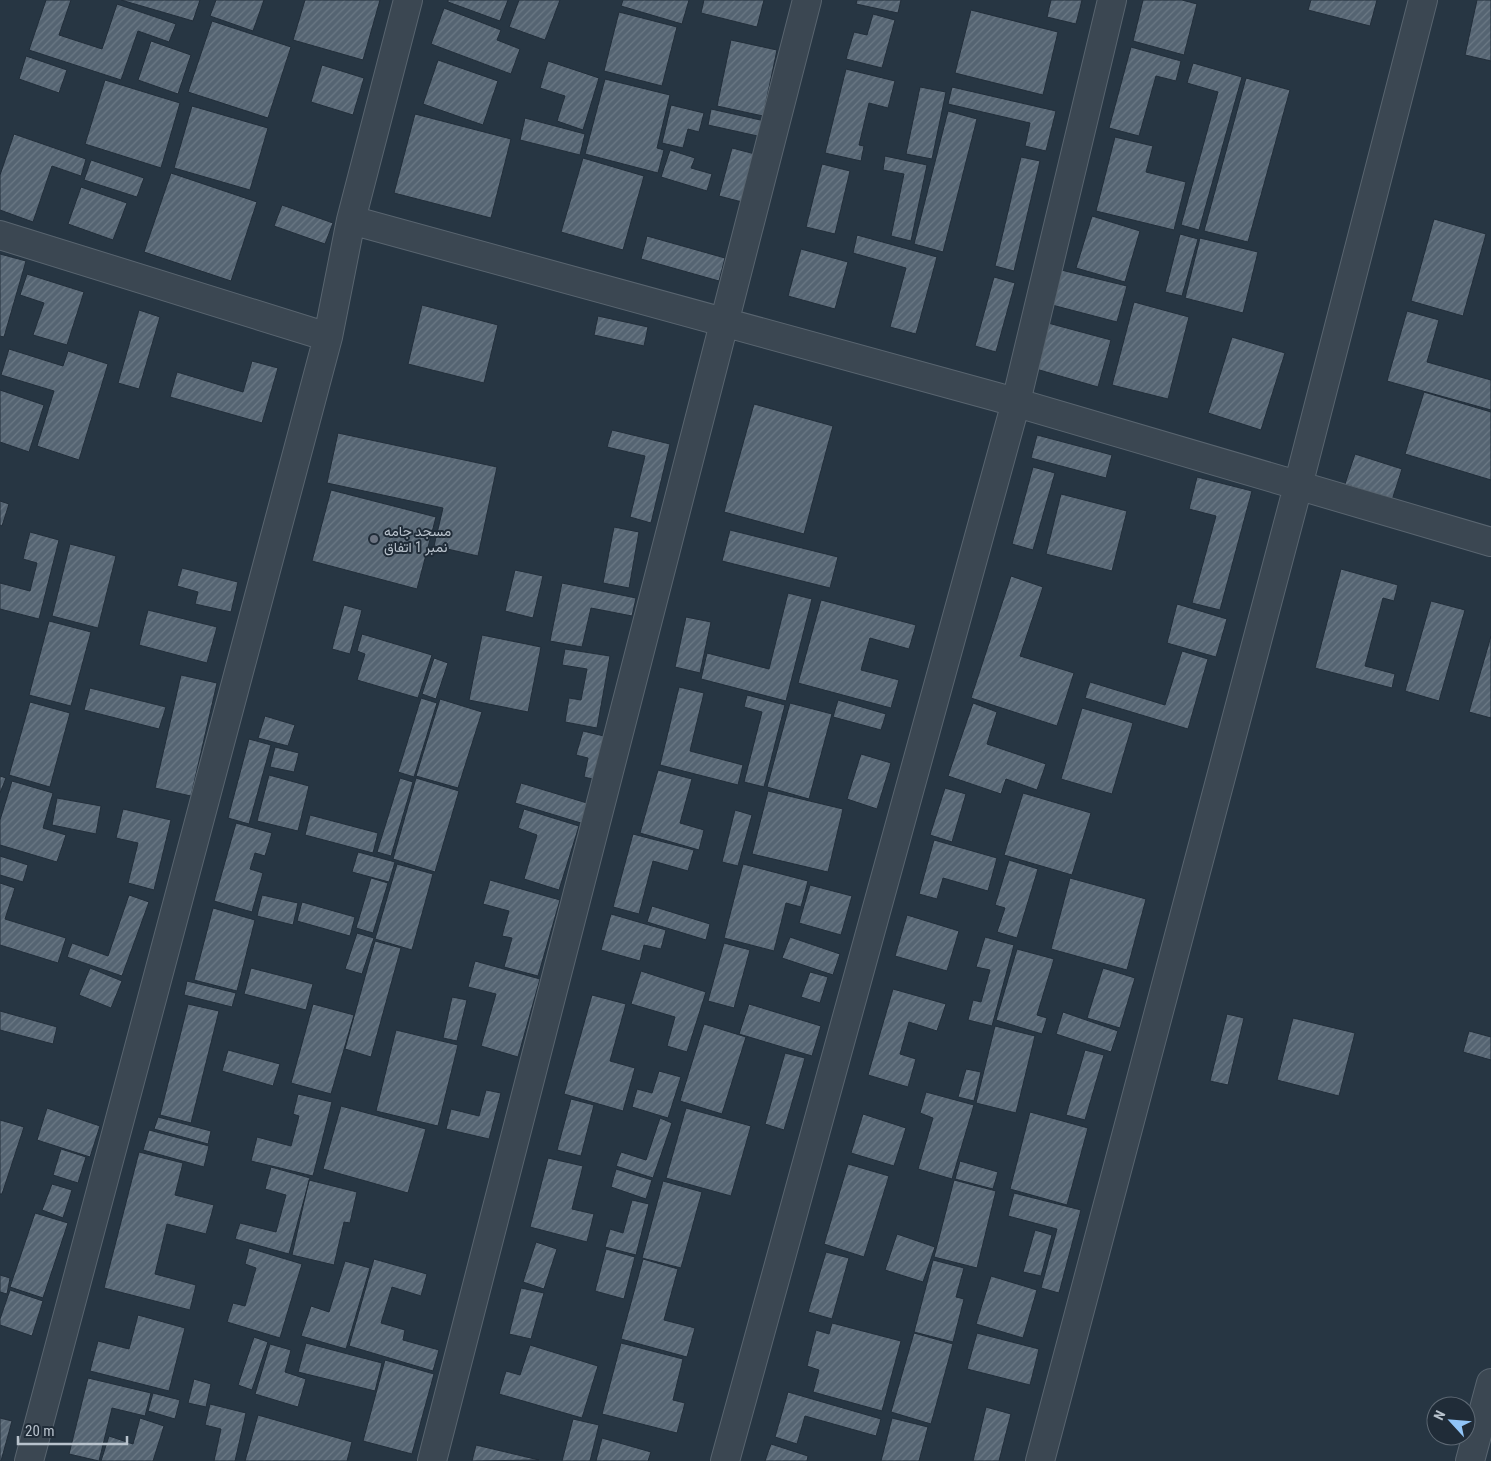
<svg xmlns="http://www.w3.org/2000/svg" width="1491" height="1461" viewBox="0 0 1491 1461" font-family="'Roboto Condensed',Vazirmatn,sans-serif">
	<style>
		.building { fill: url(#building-hatch); stroke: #222e3a }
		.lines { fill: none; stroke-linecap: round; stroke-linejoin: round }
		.street-casing { stroke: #596570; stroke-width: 30 }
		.street { stroke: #3b4752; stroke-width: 28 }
		.worship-dot { fill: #6b7280; stroke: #202c38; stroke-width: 2 }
		.labels { text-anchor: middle; stroke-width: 4; stroke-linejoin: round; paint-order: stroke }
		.poi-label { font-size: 14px; fill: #b8c2cc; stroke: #202c38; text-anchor: start }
	</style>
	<defs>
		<pattern id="building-hatch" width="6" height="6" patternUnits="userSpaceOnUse" patternTransform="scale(1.25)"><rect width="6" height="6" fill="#556472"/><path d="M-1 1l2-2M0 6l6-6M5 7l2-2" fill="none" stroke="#6b7985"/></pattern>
	</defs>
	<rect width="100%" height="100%" fill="#273643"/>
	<path class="building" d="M46 0H71L59 35 102 49 117 4 176 24 169 42 138 31 121 80 29 50Z
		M121 0H200L193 21Z
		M216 0H264L253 31 210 16Z
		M305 0H380L363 60 293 40Z
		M448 0H508L500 21 448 2Z
		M519 0H560L545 40 509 27Z
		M623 0H689L682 24 621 6Z
		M704 0H764L757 27 701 13Z
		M857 0H901L898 13 856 4Z
		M1051 0H1082L1076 24 1047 17Z
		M1143 0H1182L1197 4 1184 55 1133 41Z
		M1311 0H1377L1370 26 1308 10Z
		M1477 0H1491V61L1465 55Z
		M444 8 501 30 497 40 520 49 511 74 431 44Z
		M971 10 1058 32 1043 95 955 73Z
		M619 12 677 27 662 86 604 71Z
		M873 14 895 20 882 68 846 59 854 32 867 35Z
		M212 21 291 47 268 118 188 92Z
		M731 40 777 50 763 116 717 106Z
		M151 41 191 55 178 94 138 80Z
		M1131 47 1181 61 1176 81 1156 76 1139 136 1109 128Z
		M26 56 67 70 59 93 19 79Z
		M438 60 498 81 483 125 423 104Z
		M548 61 599 78 583 130 557 121 565 96 540 88Z
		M1193 63 1242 77 1199 230 1181 225 1218 92 1187 83Z
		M322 65 364 78 353 115 311 102Z
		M846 69 895 81 888 108 869 103 859 145 864 146 861 161 825 153Z
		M1246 78 1290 90 1248 242 1204 231Z
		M605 79 670 95 657 148 664 150 658 173 585 154Z
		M105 80 180 103 161 168 85 144Z
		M920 87 946 92 932 159 906 154Z
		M952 87 1056 111 1046 151 1025 146 1030 123 948 104Z
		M671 105 704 113 699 132 688 129 683 148 662 143Z
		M192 106 268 128 250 190 174 168Z
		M711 109 765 121 762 137 708 125Z
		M948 111 977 119 943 252 914 244Z
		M415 114 511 139 491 218 394 193Z
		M525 118 585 134 580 155 520 140Z
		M14 134 86 159 81 176 52 166 33 222 0 210V175Z
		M1115 137 1153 146 1146 172 1186 182 1174 230 1096 211Z
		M732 148 755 154 742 202 719 196Z
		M670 150 695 158 691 168 712 174 707 191 661 177Z
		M885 156 927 165 911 241 891 236 904 174 883 170Z
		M1021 157 1040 161 1014 271 995 266Z
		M583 158 644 176 623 250 561 232Z
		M91 160 144 178 137 197 84 180Z
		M822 164 850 171 835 234 806 227Z
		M171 173 257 202 231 281 144 252Z
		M81 187 127 203 113 240 68 224Z
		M282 205 333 223 325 244 274 226Z
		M1092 216 1140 231 1125 282 1076 268Z
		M1434 219 1486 234 1463 316 1411 301Z
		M1180 234 1198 239 1182 296 1165 292Z
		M857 235 937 257 916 334 890 327 906 268 853 253Z
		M647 236 725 258 719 281 641 259Z
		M1200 238 1258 252 1243 313 1185 298Z
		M801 249 848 262 835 309 788 296Z
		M0 254 26 261 4 337 0 336Z
		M1061 270 1127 286 1117 322 1052 305Z
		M27 274 84 292 67 345 33 335 44 303 20 295Z
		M994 277 1015 283 996 352 975 346Z
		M1134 302 1189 317 1168 399 1112 385Z
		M422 305 498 325 484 383 408 364Z
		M139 310 160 317 139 389 118 383Z
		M1407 311 1439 320 1427 362 1491 380V410L1387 381Z
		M598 316 648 327 644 346 594 335Z
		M1048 323 1111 340 1098 387 1036 369Z
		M1232 337 1285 353 1261 430 1208 413Z
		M9 349 63 366 68 351 108 364 79 460 37 446 54 391 1 375Z
		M252 361 278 368 262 423 170 397 177 372 243 392Z
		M0 390 44 405 29 452 0 442Z
		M1424 392 1491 412V480L1405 454Z
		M754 404 833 426 804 534 724 512Z
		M612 430 670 444 651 523 630 517 645 456 607 447Z
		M338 433 497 467 478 556 434 546 443 508 327 483Z
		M1037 435 1112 455 1106 478 1031 458Z
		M1355 454 1402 469 1392 500 1345 484Z
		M1033 467 1055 473 1033 550 1012 544Z
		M1197 477 1252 491 1220 610 1192 603 1216 516 1189 509Z
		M331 490 436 517 417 589 312 561Z
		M1061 494 1127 511 1112 571 1046 554Z
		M0 501 9 504 2 526 0 525Z
		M614 527 639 532 629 588 603 583Z
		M730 530 838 557 830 588 722 561Z
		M30 532 59 540 39 619 0 609V583L30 591 37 563 23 559Z
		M70 544 116 556 98 628 52 616Z
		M182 568 238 582 231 612 195 604 198 592 177 586Z
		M1341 569 1398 585 1394 601 1383 598 1365 666 1395 674 1392 688 1315 668Z
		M515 570 543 576 533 618 505 611Z
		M1011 576 1043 587 1020 656 1074 673 1057 726 971 698Z
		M562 583 636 598 632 616 591 608 582 647 550 641Z
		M788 593 812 599 786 701 701 679 707 653 769 669Z
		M821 600 916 625 909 649 870 638 861 670 899 680 891 708 798 683Z
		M1431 601 1465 610 1439 701 1405 691Z
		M1177 604 1227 619 1216 657 1167 643Z
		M344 605 362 610 350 654 332 649Z
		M148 610 217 627 207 663 139 645Z
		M686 617 711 622 700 673 675 667Z
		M49 621 91 632 71 706 29 695Z
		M362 634 432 655 418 698 357 680 365 654 357 651Z
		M482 635 541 647 528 712 469 700Z
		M1491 636V718L1469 712Z
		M565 649 610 656 597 728 565 722 569 698 581 700 587 669 562 665Z
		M1182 651 1208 659 1188 729 1085 698 1090 682 1165 705Z
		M434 658 448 663 436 699 422 694Z
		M181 675 217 683 191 796 155 788Z
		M679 687 704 693 690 751 743 765 738 785 660 765Z
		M90 688 166 707 159 729 84 710Z
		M747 695 785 705 764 787 744 782 762 712 744 707Z
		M421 698 437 703 414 777 398 772Z
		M440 699 482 712 458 788 416 776Z
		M838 700 886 714 881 730 833 717Z
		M30 702 70 713 50 787 9 775Z
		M790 703 832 714 809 799 767 787Z
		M973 703 997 712 987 744 1046 764 1037 790 1006 779 1001 794 948 776Z
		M1082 708 1133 723 1112 794 1061 779Z
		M265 716 295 725 288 746 258 738Z
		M583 731 612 738 601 781 584 777 588 758 576 755Z
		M249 739 271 745 249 824 228 818Z
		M275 747 299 753 294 772 270 767Z
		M861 754 891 763 877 809 847 799Z
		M658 770 692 779 680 823 704 830 699 850 640 833Z
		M269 775 309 786 298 831 257 821Z
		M0 776 6 778 0 793Z
		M400 778 413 782 391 856 377 852Z
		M416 778 459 791 435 872 393 859Z
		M12 781 53 793 43 828 66 835 57 862 0 845V820Z
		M521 783 587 803 581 823 515 803Z
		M945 788 966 794 952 842 930 835Z
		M768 791 843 809 828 872 752 854Z
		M1023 793 1091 813 1072 875 1004 855Z
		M57 798 101 806 96 834 52 825Z
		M123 809 171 820 154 890 128 883 138 843 116 838Z
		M524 809 579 826 559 890 524 879 537 835 518 828Z
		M735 810 752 815 738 866 722 862Z
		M310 815 378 833 373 853 305 835Z
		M236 823 272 833 265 856 255 853 250 869 263 873 252 912 214 901Z
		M633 834 694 850 688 871 653 861 639 914 613 907Z
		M934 840 997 858 988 891 943 878 937 899 919 894Z
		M358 852 395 862 389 882 352 872Z
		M0 856 28 865 23 882 0 875Z
		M1009 860 1038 869 1017 938 997 932 1005 908 995 905Z
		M397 864 433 874 412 950 375 939Z
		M743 864 808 881 801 907 786 903 774 951 724 938Z
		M371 878 388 883 373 933 356 928Z
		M1070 878 1146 899 1127 970 1051 949Z
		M490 880 560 900 538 976 504 967 512 938 502 936 509 911 483 904Z
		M0 883 15 888 5 919 66 938 58 963 0 945Z
		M810 885 852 896 841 935 799 923Z
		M129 895 149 902 122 976 67 957 72 943 108 956Z
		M262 895 298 903 293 925 257 916Z
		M302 902 355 917 350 936 297 921Z
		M652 906 710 924 706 940 647 922Z
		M213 908 255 920 237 991 194 980Z
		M611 914 666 930 661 949 644 945 640 961 601 950Z
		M907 915 959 931 947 971 895 956Z
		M357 933 374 938 362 974 345 969Z
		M790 937 840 954 833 975 782 958Z
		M985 937 1014 945 992 1026 968 1020 973 1000 981 1002 990 970 976 967Z
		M375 941 401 948 371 1057 345 1049Z
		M724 943 750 950 734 1008 708 1001Z
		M1017 949 1054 959 1037 1015 1047 1018 1042 1034 996 1020Z
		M475 961 540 979 518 1057 481 1046 496 994 468 987Z
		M90 968 122 981 111 1008 79 995Z
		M251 968 313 984 306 1010 244 994Z
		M1103 968 1135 978 1120 1028 1087 1018Z
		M641 971 706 992 687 1052 667 1046 675 1017 631 1004Z
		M810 972 828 977 820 1003 801 997Z
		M187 981 236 993 232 1007 184 995Z
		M893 989 946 1004 937 1031 909 1022 900 1054 916 1059 908 1087 868 1075Z
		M592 995 626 1004 610 1061 635 1068 623 1111 564 1094Z
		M452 997 467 1000 457 1041 443 1038Z
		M188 1004 219 1011 191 1123 160 1115Z
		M313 1004 354 1015 331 1094 291 1083Z
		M749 1004 821 1026 812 1056 739 1034Z
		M0 1011 57 1027 53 1044 0 1030Z
		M1063 1012 1118 1031 1111 1052 1056 1034Z
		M1227 1014 1244 1018 1228 1085 1210 1081Z
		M1293 1018 1355 1033 1339 1096 1277 1080Z
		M704 1024 746 1037 722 1114 680 1101Z
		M995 1026 1035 1036 1016 1113 976 1103Z
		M396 1030 458 1045 438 1126 376 1111Z
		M1469 1031 1491 1037V1060L1463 1052Z
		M228 1050 280 1064 273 1086 222 1071Z
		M1085 1050 1104 1055 1085 1120 1066 1115Z
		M785 1053 805 1058 784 1130 765 1124Z
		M966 1069 981 1072 974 1101 958 1097Z
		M659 1071 681 1077 668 1118 632 1107 637 1089 652 1093Z
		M486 1090 501 1093 489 1139 446 1129 451 1109 479 1116Z
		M926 1092 974 1105 952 1179 918 1169 933 1118 920 1113Z
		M298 1094 332 1102 313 1176 251 1161 257 1137 291 1146 299 1116 293 1114Z
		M571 1099 594 1105 581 1156 557 1150Z
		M341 1106 426 1129 408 1193 323 1169Z
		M47 1108 100 1126 90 1157 37 1140Z
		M686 1108 751 1126 731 1196 666 1178Z
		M1030 1112 1088 1128 1067 1205 1010 1189Z
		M863 1114 906 1128 894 1166 851 1153Z
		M158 1117 211 1131 208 1144 154 1129Z
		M660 1118 672 1123 653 1178 616 1166 621 1152 646 1160Z
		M0 1120 24 1127 2 1194H0Z
		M149 1130 209 1146 204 1167 143 1150Z
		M61 1149 86 1157 78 1183 53 1175Z
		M139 1152 183 1163 175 1195 214 1205 206 1234 167 1224 155 1274 196 1285 190 1310 104 1288Z
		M548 1158 583 1166 572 1209 594 1214 587 1242 530 1227Z
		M960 1161 998 1172 993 1189 955 1179Z
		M848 1164 889 1176 864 1257 824 1244Z
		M271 1167 310 1178 289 1254 235 1239 240 1223 276 1232 286 1195 265 1189Z
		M616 1169 652 1180 646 1199 611 1187Z
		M309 1180 357 1192 350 1223 344 1222 334 1265 292 1255Z
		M954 1180 996 1191 977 1268 934 1257Z
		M663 1181 702 1192 681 1268 642 1258Z
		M52 1184 72 1190 63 1218 42 1210Z
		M1014 1193 1081 1210 1059 1293 1041 1288 1057 1229 1008 1216Z
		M632 1200 649 1204 636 1255 605 1247 610 1229 623 1233Z
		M35 1213 68 1223 43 1298 10 1287Z
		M1035 1230 1052 1235 1041 1276 1023 1272Z
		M897 1234 935 1247 923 1282 885 1270Z
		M536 1242 557 1249 544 1289 523 1282Z
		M249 1248 302 1264 280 1338 227 1322 233 1303 245 1306 256 1268 245 1264Z
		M606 1249 635 1257 624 1299 595 1291Z
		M826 1252 849 1258 832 1319 808 1312Z
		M374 1259 427 1274 421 1296 392 1287 381 1323 405 1330 403 1340 439 1350 433 1371 349 1346Z
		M643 1259 678 1269 664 1320 695 1328 687 1357 621 1339Z
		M933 1260 964 1268 956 1297 964 1299 953 1342 914 1332Z
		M345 1261 370 1268 346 1349 301 1336 311 1306 329 1312Z
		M0 1275 10 1278 7 1294 0 1292Z
		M991 1276 1037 1290 1023 1338 976 1324Z
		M521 1288 544 1293 531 1339 509 1334Z
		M10 1290 43 1301 32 1336 0 1325V1319Z
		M138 1315 185 1328 169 1391 90 1371 98 1341 129 1349Z
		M832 1323 901 1341 882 1411 813 1392 819 1370 807 1366 816 1330 829 1334Z
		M914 1333 953 1344 931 1424 891 1412Z
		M977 1333 1039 1349 1030 1385 967 1369Z
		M254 1337 268 1342 252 1390 238 1385Z
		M306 1343 382 1363 375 1391 298 1372Z
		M621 1343 683 1359 673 1400 685 1403 677 1433 602 1414Z
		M270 1344 291 1350 285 1372 306 1379 298 1407 255 1394Z
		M530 1345 598 1366 582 1418 499 1394 506 1371 520 1375Z
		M385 1360 434 1374 412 1454 363 1441Z
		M88 1378 151 1393 145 1416 112 1408 99 1461 69 1454Z
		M194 1379 211 1384 206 1407 188 1403Z
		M788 1392 881 1419 876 1436 805 1416 797 1444 775 1437Z
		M153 1393 180 1400 175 1419 148 1411Z
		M210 1404 246 1413 235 1461H214L221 1429 205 1425Z
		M986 1407 1011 1414 999 1461H973Z
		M258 1415 352 1442 347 1461H245Z
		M0 1418 12 1421 1 1461H0Z
		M140 1418 164 1426 153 1461H101L109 1436 133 1444Z
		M892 1418 928 1427 919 1461H881Z
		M573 1419 599 1425 590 1461H562Z
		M602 1438 651 1452 648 1461H596Z
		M771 1444 808 1456 807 1461H765Z
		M476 1445 539 1460 472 1461Z"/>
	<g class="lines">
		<g class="street-casing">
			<path id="street" d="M351 220 997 397 1491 542
				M0 235 328 337
				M29 1461 328 337 351 220 408 0
				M432 1461 807 0
				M725 1461 1016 402 1112 0
				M1040 1461 1298 486 1423 0
				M1470 1461 1491 1383"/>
		</g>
		<use href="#street" class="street"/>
	</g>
	<circle class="worship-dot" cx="374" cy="539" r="5"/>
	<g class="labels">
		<g class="poi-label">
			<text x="384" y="536">مسجد جامه<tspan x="384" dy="16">نمبر 1 اتفاق</tspan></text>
		</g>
	</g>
	<g transform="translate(1451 1421) rotate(296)"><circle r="24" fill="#202c38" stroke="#5d6873"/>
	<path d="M0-4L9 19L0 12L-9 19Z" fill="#91c5f8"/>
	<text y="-8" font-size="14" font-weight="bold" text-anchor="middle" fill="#b8c2cc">N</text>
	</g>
	<path d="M18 1436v8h109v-8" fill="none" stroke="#b8c2cc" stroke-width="2.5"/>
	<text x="25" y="1436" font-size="15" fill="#b8c2cc" stroke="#202c38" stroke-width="4" paint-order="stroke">20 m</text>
</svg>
